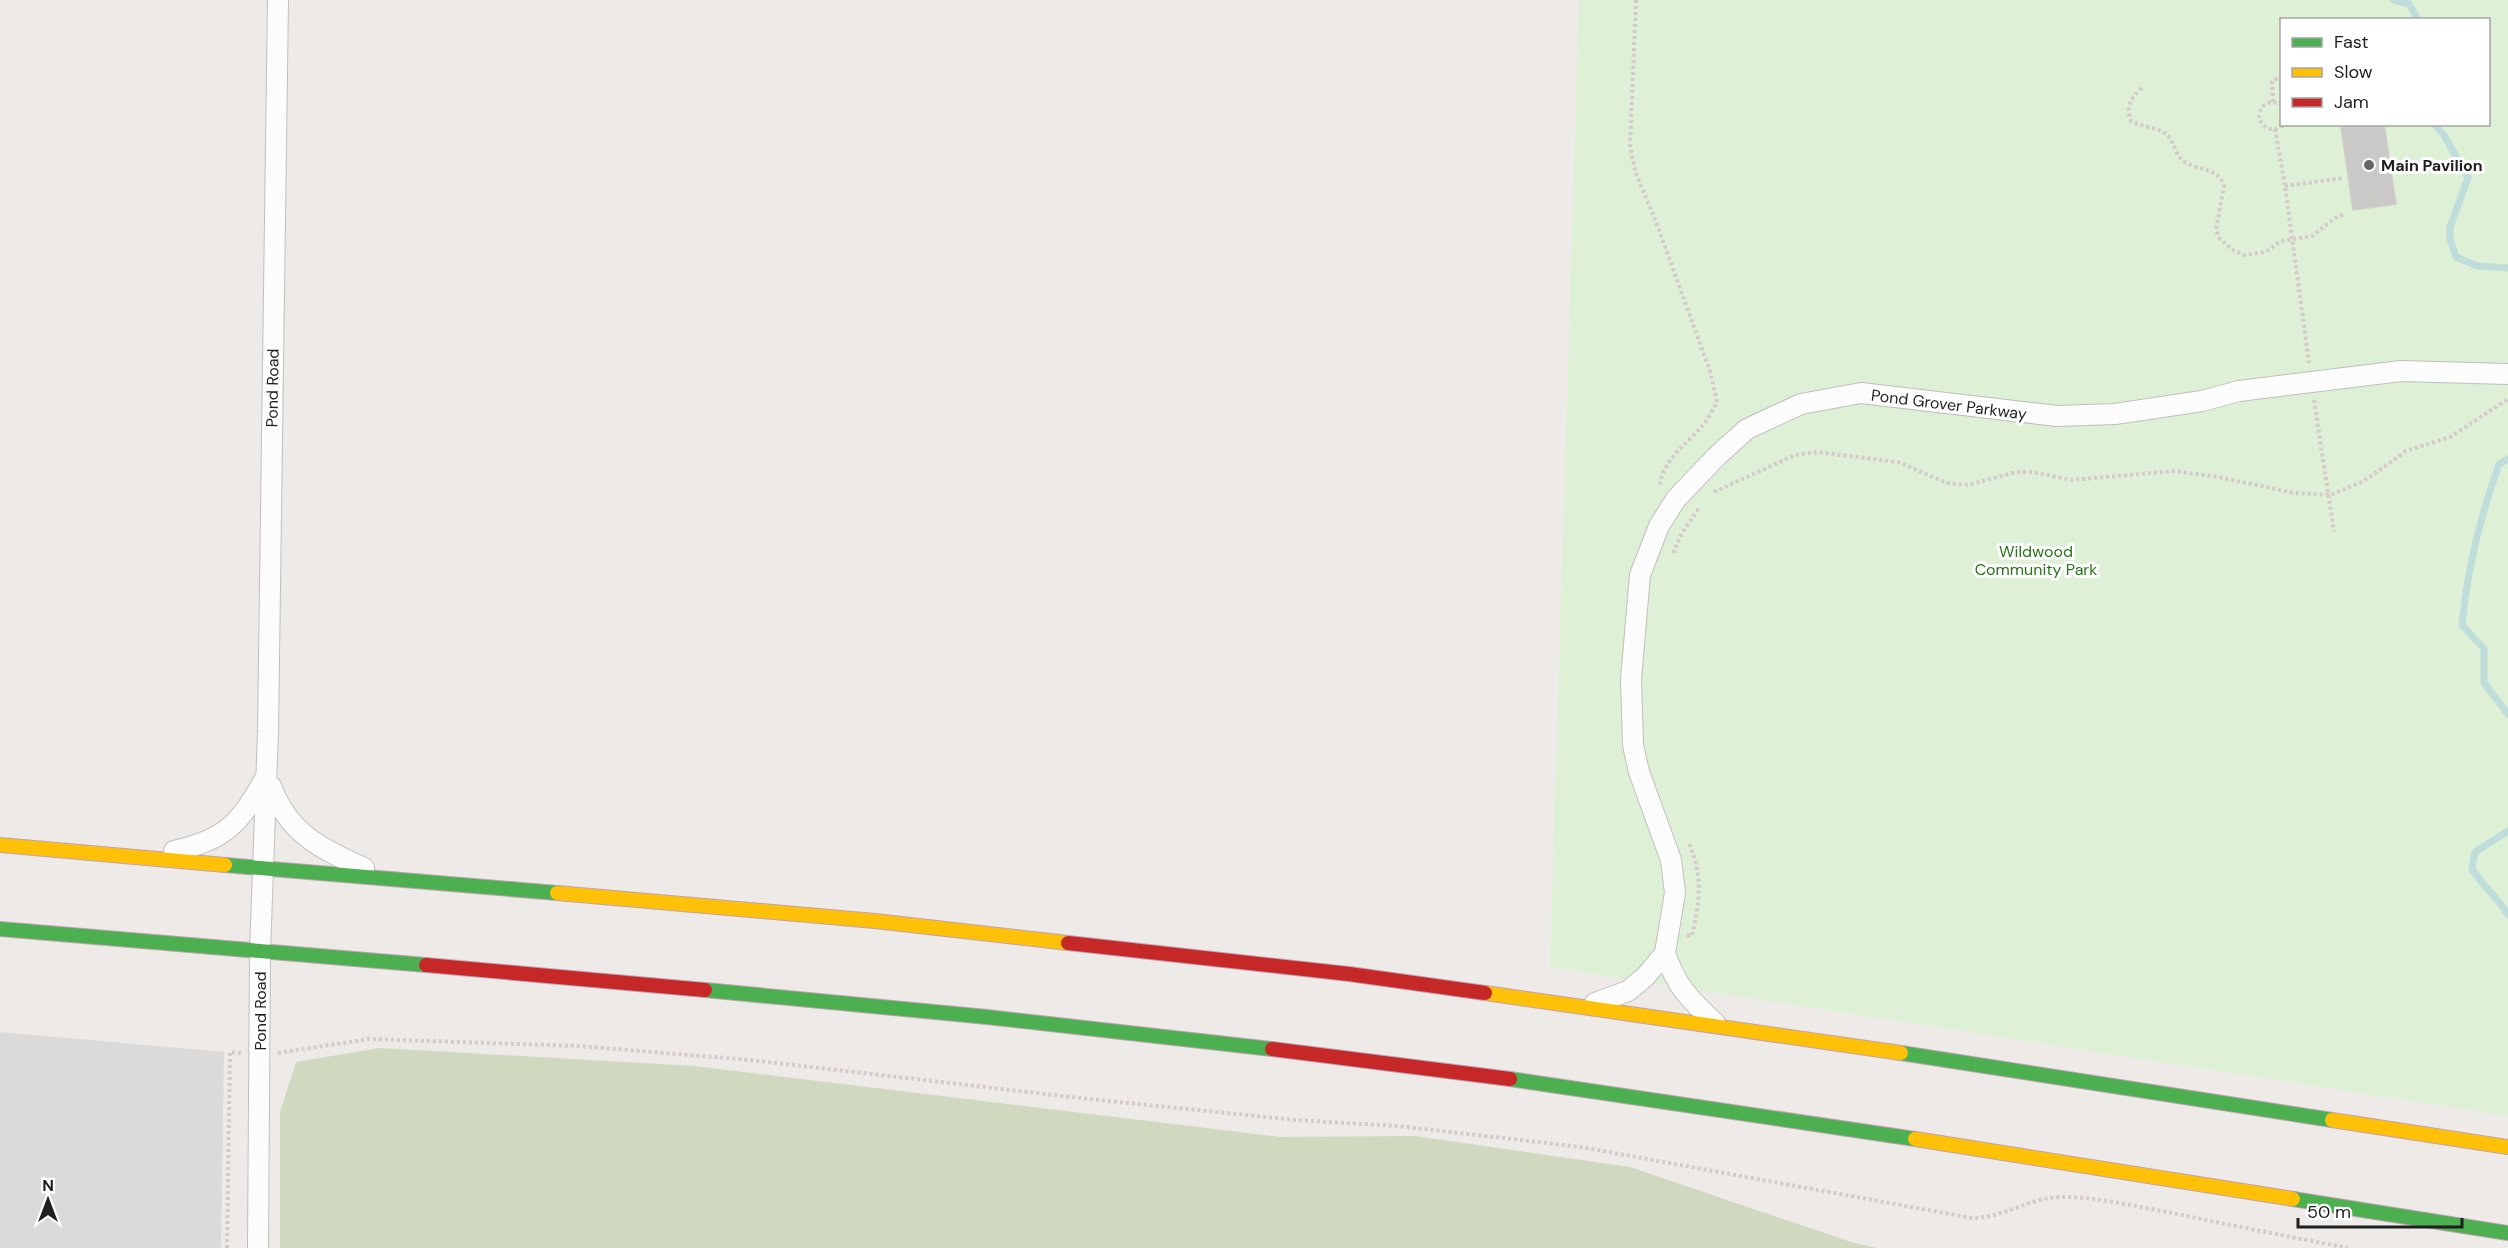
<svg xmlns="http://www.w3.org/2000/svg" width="2508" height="1248" viewBox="0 0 2508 1248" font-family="'DM Sans',sans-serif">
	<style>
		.religious { fill: #dbdad9 }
		.forest { fill: #d0d8c0 }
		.park { fill: #def0d6; fill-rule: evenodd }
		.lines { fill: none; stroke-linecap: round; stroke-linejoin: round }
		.stream { stroke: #bfdddb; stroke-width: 7 }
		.building { fill: #cbc8c8; stroke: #d0cbca; stroke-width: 1.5 }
		.street-casing { stroke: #c0bfbe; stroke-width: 22 }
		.fast-casing { stroke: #c0a1b3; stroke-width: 16 }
		.slow-casing { stroke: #c0a1b3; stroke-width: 16 }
		.jam-casing { stroke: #c0a1b3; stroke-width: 16 }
		.path { stroke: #d6c9cb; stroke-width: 4; stroke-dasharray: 3 3; stroke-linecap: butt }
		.street { stroke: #fcfcfc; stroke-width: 20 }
		.fast { stroke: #4caf50; stroke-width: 14 }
		.slow { stroke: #ffc107; stroke-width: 14 }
		.jam { stroke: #c62828; stroke-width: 14 }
		.poi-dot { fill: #676665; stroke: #fff; stroke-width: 2 }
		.labels { text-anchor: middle; stroke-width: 6; stroke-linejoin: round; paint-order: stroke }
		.poi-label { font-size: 16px; font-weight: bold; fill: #1f1f1f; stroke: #fff; text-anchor: start }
		.street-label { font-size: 16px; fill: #1f1f1f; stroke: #fff }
		.park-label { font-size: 16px; fill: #287416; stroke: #fff }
	</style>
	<rect width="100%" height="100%" fill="#edeae8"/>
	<path class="religious" d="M0 1032 224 1052 221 1248H0Z"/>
	<path class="forest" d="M380 1048 694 1066 1280 1137 1415 1136 1630 1167 1854 1243 1878 1248H280V1112L296 1062Z"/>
	<path class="park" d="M1579 0H2508V1116L1550 967ZM2282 20H2488V124H2282Z"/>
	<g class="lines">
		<path class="stream" d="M2394 0 2409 4 2416 16 2415 20
			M2434 124 2444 135 2468 178 2450 227V239L2456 257 2477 266 2508 268
			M2508 459 2499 464C2480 517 2467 569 2462 625L2484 649V683L2508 714
			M2508 831 2475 852 2472 869C2483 886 2498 898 2508 915"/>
	</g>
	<path class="building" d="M2359 124H2384L2396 204 2353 210 2341 127Z"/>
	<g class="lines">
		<g class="street-casing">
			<path id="street" d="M271 786C288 833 321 849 364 868
				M174 851C227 839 239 824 266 777
				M1665 953C1677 988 1689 998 1715 1023
				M1595 1003 1628 991 1646 976 1665 953 1675 893 1671 860 1639 772 1633 745 1631 679 1640 575 1659 526 1676 499 1717 456 1747 429 1801 404 1861 393 2057 416 2115 414 2202 401 2239 391 2401 371 2508 374
				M258 1248 260 952 268 732 278 0"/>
		</g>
		<g class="fast-casing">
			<path id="fast" d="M225 865 557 893
				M0 929 426 965
				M705 990 987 1017 1272 1049
				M1901 1053 2332 1120
				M1510 1079 1915 1139
				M2293 1199 2508 1233"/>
		</g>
		<g class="slow-casing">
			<path id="slow" d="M0 845 225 865
				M557 893 875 921 1068 943
				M1485 993 1901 1053
				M2332 1120 2508 1147
				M1915 1139 2293 1199"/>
		</g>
		<g class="jam-casing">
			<path id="jam" d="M1068 943 1349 974 1485 993
				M426 965 705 990
				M1272 1049 1510 1079"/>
		</g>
		<path class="path" d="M1636 0 1630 147 1636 174 1655 219 1710 371 1717 402C1713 410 1708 419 1702 426 1687 444 1662 460 1660 486
			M2142 88C2131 98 2125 106 2131 121 2141 127 2153 126 2163 132 2175 138 2173 154 2185 162 2199 171 2218 167 2224 186L2216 229 2219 238 2233 250 2245 255 2265 252 2281 241 2312 236 2338 216 2346 214
			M2273 102 2272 81 2282 76
			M2282 105C2269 98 2259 105 2259 119 2265 130 2275 133 2284 124
			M2275 129 2285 186 2309 363
			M2285 186 2343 178
			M2314 400 2334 532
			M1714 492 1795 455 1817 452 1898 462 1947 483 1968 485 2017 472H2033L2071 480 2175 471 2219 477 2294 493 2330 495 2364 481 2406 451 2450 437 2508 399
			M1673 553 1682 533 1699 508
			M1687 935 1692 936C1700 899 1703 878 1689 843
			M278 1053 369 1039 578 1046 750 1060 1089 1099 1295 1120 1398 1126 1581 1147 1972 1218C2003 1218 2029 1198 2060 1197 2092 1196 2145 1208 2177 1214 2234 1226 2291 1237 2348 1248
			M227 1248 230 1052 241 1053"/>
		<use href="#street" class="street"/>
		<use href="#fast" class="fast"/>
		<use href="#slow" class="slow"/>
		<use href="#jam" class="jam"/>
	</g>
	<circle class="poi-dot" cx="2369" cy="165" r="6"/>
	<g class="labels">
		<g class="poi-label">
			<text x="2381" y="171">Main Pavilion</text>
		</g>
		<g class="street-label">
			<text transform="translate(272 388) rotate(-89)" y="6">Pond Road</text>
			<text transform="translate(1949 404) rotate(7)" y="6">Pond Grover Parkway</text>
			<text transform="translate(260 1011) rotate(-90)" y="6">Pond Road</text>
		</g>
		<g class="park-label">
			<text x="2036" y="557">Wildwood<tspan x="2036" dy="18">Community Park</tspan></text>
		</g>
	</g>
	<rect x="2280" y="18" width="210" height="108" fill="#ffffff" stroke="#a5a5a5" stroke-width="1.5"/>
	<rect x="2292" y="38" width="30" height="9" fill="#4caf50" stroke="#a5a5a5" stroke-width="1.5"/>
	<text x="2334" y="48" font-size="18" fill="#1f1f1f">Fast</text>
	<rect x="2292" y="68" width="30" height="9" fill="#ffc107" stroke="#a5a5a5" stroke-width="1.5"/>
	<text x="2334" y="78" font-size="18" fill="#1f1f1f">Slow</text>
	<rect x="2292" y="98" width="30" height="9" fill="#c62828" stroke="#a5a5a5" stroke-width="1.5"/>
	<text x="2334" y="108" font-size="18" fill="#1f1f1f">Jam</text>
	<g transform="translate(48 1200)" stroke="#ffffff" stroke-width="4.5" paint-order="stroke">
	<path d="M0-4.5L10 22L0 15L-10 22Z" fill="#1f1f1f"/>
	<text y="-9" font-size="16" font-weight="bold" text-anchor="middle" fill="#1f1f1f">N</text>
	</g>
	<path d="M2298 1218v9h164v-9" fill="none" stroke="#1f1f1f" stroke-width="3"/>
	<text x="2307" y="1218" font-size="18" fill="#1f1f1f" stroke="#ffffff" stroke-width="4.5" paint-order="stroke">50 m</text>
</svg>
